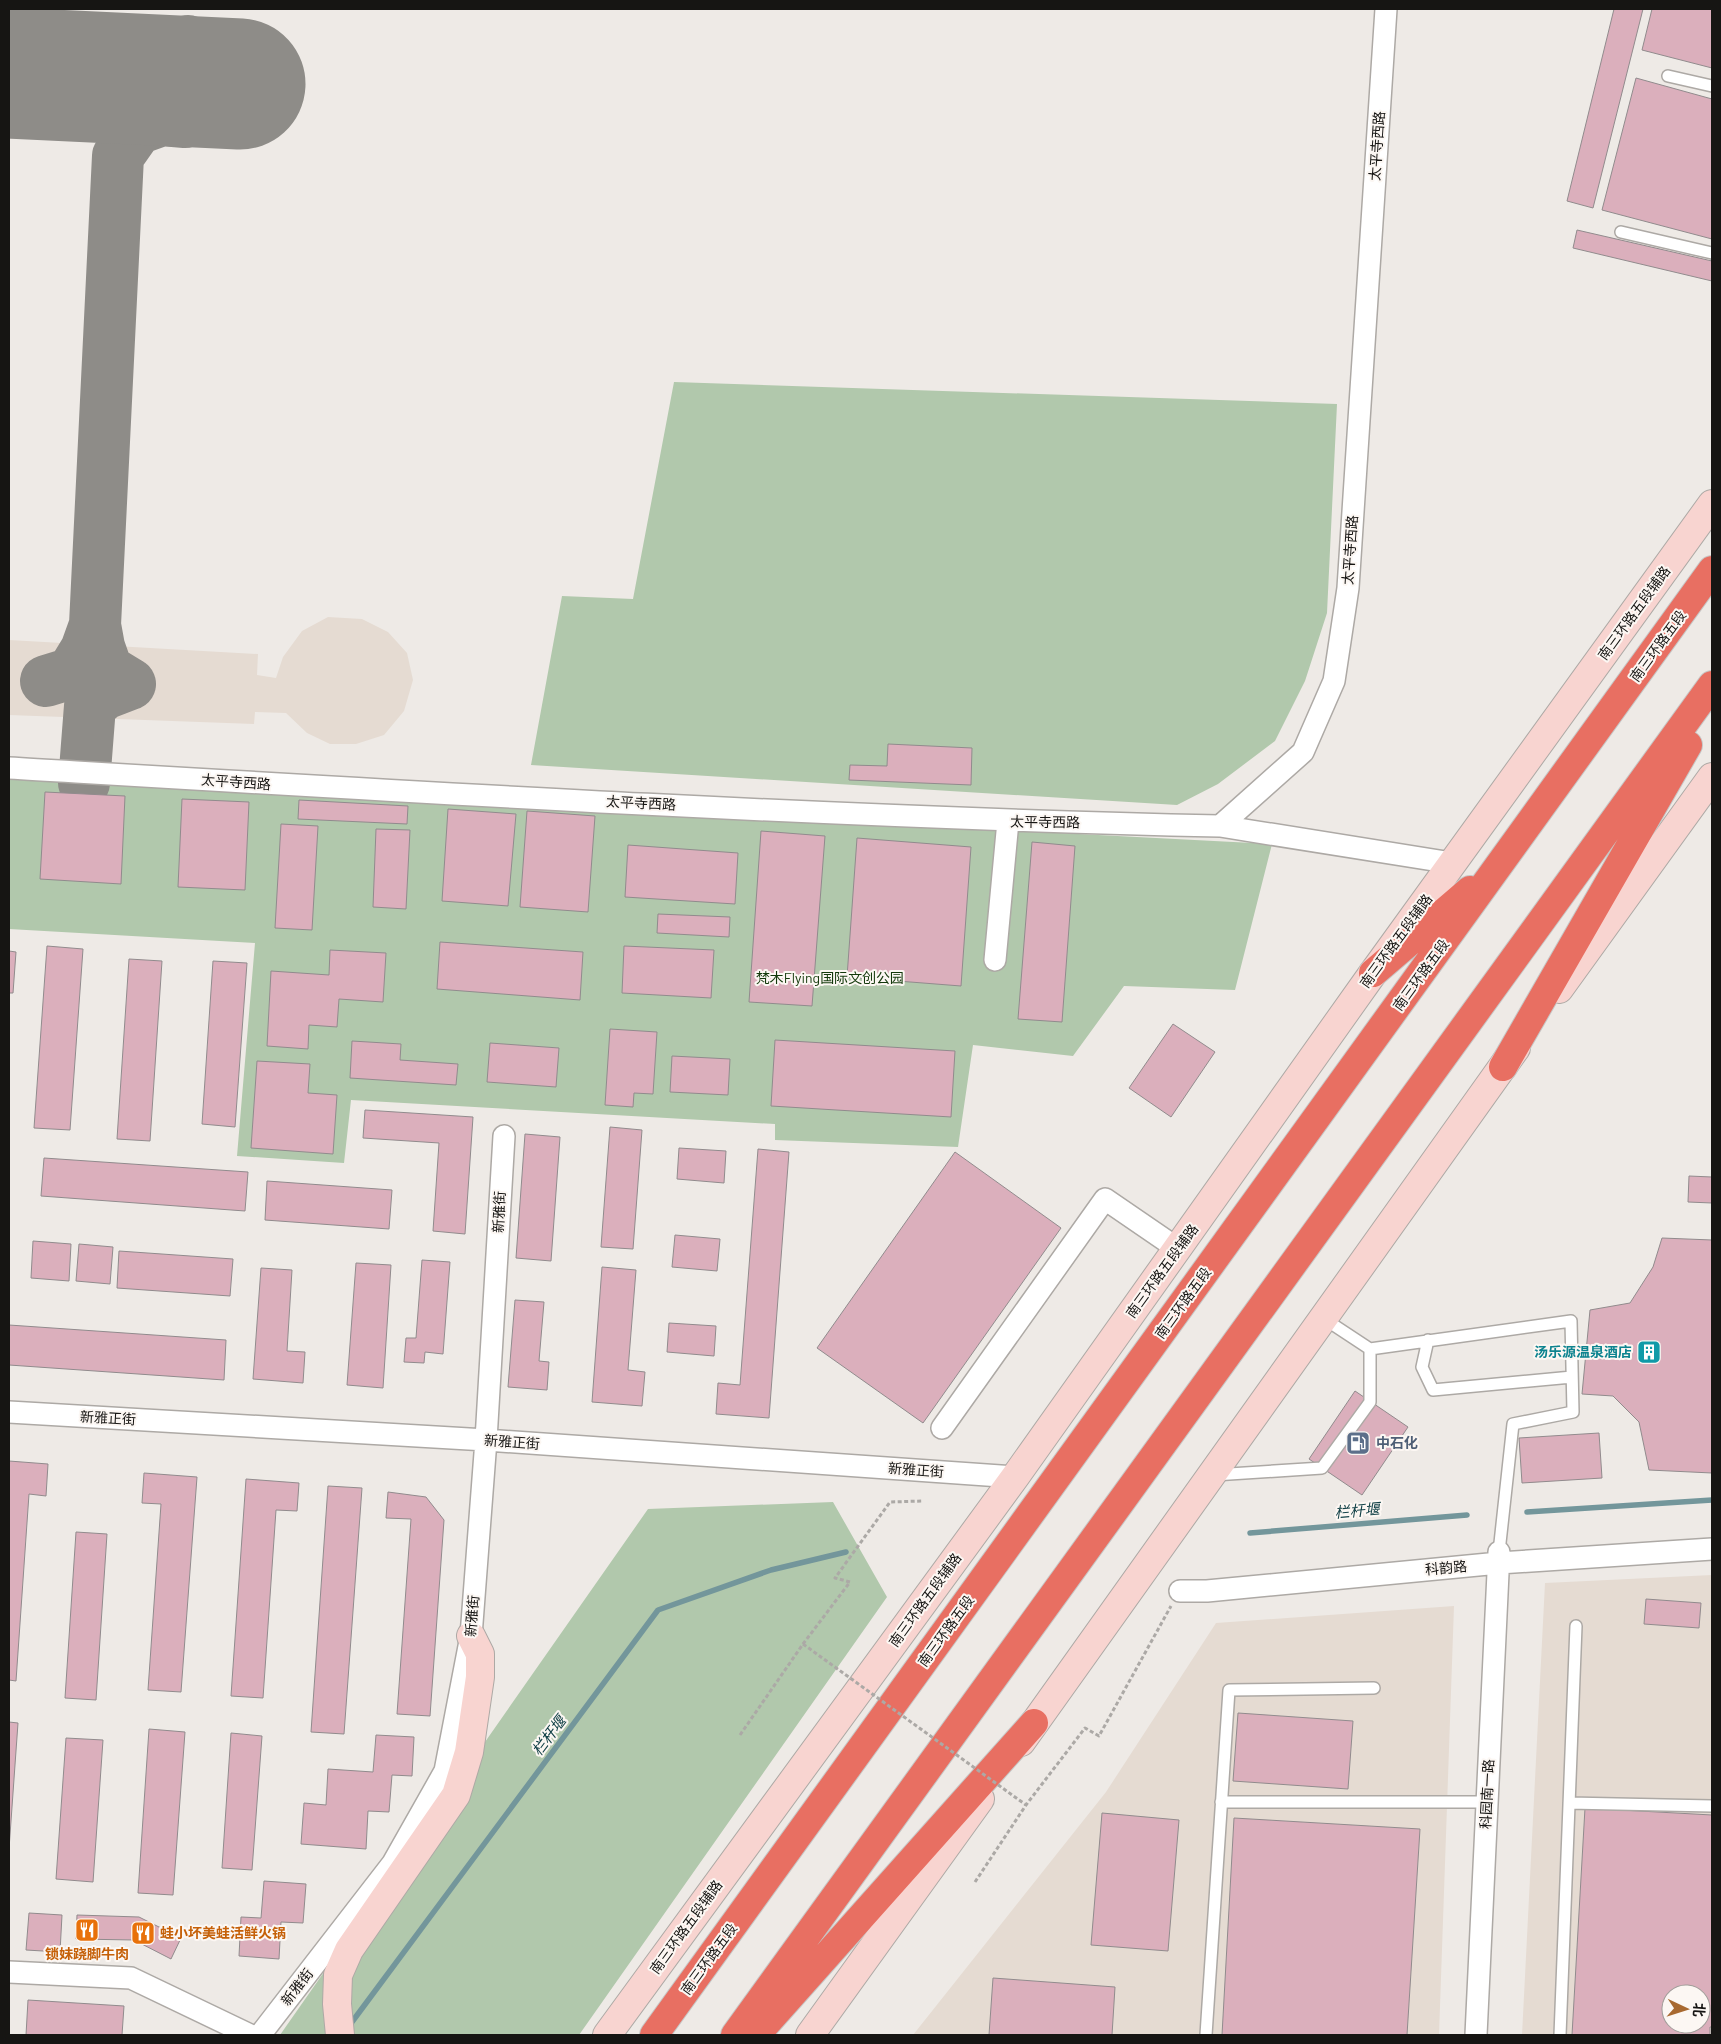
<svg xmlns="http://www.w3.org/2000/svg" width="1721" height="2044" viewBox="0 0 1721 2044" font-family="Barlow,'Noto Sans SC',sans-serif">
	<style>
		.built { fill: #e5dbd2; fill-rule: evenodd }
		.green { fill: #b1c8ac }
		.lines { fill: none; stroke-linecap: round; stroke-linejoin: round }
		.stream { stroke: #73969b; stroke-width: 5.5 }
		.taxiway { stroke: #8e8c88; stroke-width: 52 }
		.runway { stroke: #8e8c88; stroke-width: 131 }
		.building { fill: #dbafbc; stroke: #918b8d; fill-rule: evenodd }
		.lane-casing { stroke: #ada9a5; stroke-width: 14 }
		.street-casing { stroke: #ada9a5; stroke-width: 24 }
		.secondary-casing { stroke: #ada9a5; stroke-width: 30 }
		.highway-casing { stroke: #c7c7c6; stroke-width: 30 }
		.path { stroke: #aca9a6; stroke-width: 3; stroke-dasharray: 4 2.5; stroke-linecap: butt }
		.lane { stroke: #fff; stroke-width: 11 }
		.street { stroke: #fff; stroke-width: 21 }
		.secondary { stroke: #f8d4d0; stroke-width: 28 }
		.highway { stroke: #e86f62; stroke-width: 28 }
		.path-bridge { stroke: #aca9a6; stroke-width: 3; stroke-dasharray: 4 2.5; stroke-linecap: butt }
		.labels { text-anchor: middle; stroke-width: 4; stroke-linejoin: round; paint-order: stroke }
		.street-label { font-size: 14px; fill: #161513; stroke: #fcf7f3 }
		.park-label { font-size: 14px; fill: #12380a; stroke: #fcf7f3 }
		.culture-label { font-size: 14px; font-weight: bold; fill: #0d838f; stroke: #fcf7f3; text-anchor: end }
		.service-label { font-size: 14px; font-weight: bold; fill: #4e5e75; stroke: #fcf7f3; text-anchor: start }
		.food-label { font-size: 14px; font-weight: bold; fill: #c56008; stroke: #fcf7f3; text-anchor: start }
		.water-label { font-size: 15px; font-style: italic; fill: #124147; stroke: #fcf7f3 }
	</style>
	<rect width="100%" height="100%" fill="#eeeae6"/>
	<path class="built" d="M328 617 362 619 388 632 407 653 413 680 404 711 384 735 356 744H330L307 733 286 713 255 712 254 724 9 715V640L258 654 257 675 276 678 283 657 302 631Z
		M1712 1575V2035H1522L1545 1583ZM1671 1994H1701V2024H1671Z
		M1454 1606 1439 2035H913L1106 1792 1216 1623Z"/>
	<path class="green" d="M674 382 1337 404 1327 613 1305 681 1275 741 1218 784 1177 805 531 765 562 596 633 599Z
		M9 779 1272 844 1235 990 1124 986 1073 1056 973 1045 958 1147 775 1140V1124L351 1100 344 1163 237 1156 255 943 9 929Z
		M833 1502 887 1597 579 2035H280L648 1509Z"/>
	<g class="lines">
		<path class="stream" d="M1527 1512 1712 1500
			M1250 1533 1467 1515
			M349 2026 658 1610 771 1570 846 1552"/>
		<path class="taxiway" d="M117 79 135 72 149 62 163 48 188 41 211 51 224 63 228 84 221 104 207 114 185 122 162 120 137 129 118 156 95 625 99 647 107 670 130 684
			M46 681 72 673 86 650 95 625
			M84 783 90 706 104 694 130 684"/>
		<path class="runway" d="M9 73 240 84"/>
	</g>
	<path class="building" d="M1614 9H1643L1593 208 1567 201Z
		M1652 9H1712V68L1642 50Z
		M1636 78 1712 99V239L1602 210Z
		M1577 230 1712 261V281L1573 248Z
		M888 744 972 748 971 785 849 780 850 765 887 766Z
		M45 792 125 796 121 884 40 879Z
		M182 799 249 802 245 890 178 887Z
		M299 800 408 806 407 824 298 819Z
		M448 809 516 814 508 906 442 901Z
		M527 811 595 816 588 912 520 907Z
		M281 824 318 826 312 930 275 928Z
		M376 829 410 830 406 909 373 907Z
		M761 831 825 836 812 1006 749 1002Z
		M857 838 971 847 961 986 847 977Z
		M1032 842 1075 846 1062 1022 1018 1019Z
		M628 845 738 853 735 904 625 897Z
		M658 914 730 917 729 937 657 933Z
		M440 942 583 952 580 1000 437 989Z
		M47 946 83 949 70 1130 34 1128Z
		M624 946 714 950 711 998 622 993Z
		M330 950 386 953 383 1002 339 999 337 1027 309 1025 308 1049 267 1046 271 971 329 975Z
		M9 951 16 952 13 993H9Z
		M129 959 162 961 150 1141 117 1139Z
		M213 961 247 963 235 1127 202 1124Z
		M1173 1024 1215 1052 1171 1117 1129 1088Z
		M610 1029 657 1032 653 1094 634 1093 633 1107 605 1105Z
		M775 1040 955 1051 951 1117 771 1106Z
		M352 1041 401 1044 400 1060 458 1064 456 1085 350 1078Z
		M490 1043 559 1048 556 1087 487 1082Z
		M672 1056 730 1059 728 1095 670 1092Z
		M257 1061 310 1064 308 1093 337 1095 333 1154 251 1148Z
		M365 1110 473 1117 465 1234 433 1231 439 1143 363 1138Z
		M610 1127 642 1130 633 1249 601 1247Z
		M525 1134 560 1137 551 1261 516 1258Z
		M679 1148 726 1151 724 1183 677 1179Z
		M758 1149 789 1152 769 1418 716 1414 718 1383 740 1385Z
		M955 1152 1061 1228 923 1423 817 1348Z
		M44 1158 248 1172 245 1211 41 1196Z
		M1689 1176 1712 1177V1203L1688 1202Z
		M267 1181 392 1190 389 1229 265 1220Z
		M675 1235 720 1239 717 1271 672 1267Z
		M1662 1238 1712 1240V1473L1649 1470 1639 1422 1613 1396 1582 1394 1590 1310 1630 1303 1653 1267Z
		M33 1241 71 1244 69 1281 31 1278Z
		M79 1244 113 1247 110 1284 76 1281Z
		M119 1251 233 1259 230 1296 117 1288Z
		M422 1260 450 1262 443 1354 425 1352 424 1363 404 1362 406 1338H416Z
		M356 1263 391 1265 383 1388 347 1385Z
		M602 1267 636 1270 628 1370 645 1372 642 1406 592 1402Z
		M261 1268 292 1270 287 1351 305 1352 303 1383 253 1379Z
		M515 1300 544 1302 539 1361 549 1362 547 1390 508 1387Z
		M669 1323 716 1326 714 1356 667 1352Z
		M9 1325 226 1340 224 1380 9 1365Z
		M1355 1391 1408 1427 1362 1495 1309 1459Z
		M1599 1433 1602 1478 1522 1483 1519 1438Z
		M9 1461 48 1464 46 1496 29 1494 16 1681 9 1680Z
		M144 1473 197 1477 181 1692 148 1690 161 1504 142 1503Z
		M246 1479 299 1483 297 1511 276 1510 263 1698 231 1696Z
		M328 1486 362 1488 344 1734 311 1732Z
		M388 1492 426 1497 444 1520 430 1716 397 1714 411 1519 386 1518Z
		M76 1532 107 1534 96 1700 65 1698Z
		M1646 1599 1701 1603 1699 1628 1644 1624Z
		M1238 1713 1353 1721 1348 1789 1233 1781Z
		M9 1722 18 1723 9 1849Z
		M149 1729 185 1732 173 1895 138 1893Z
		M231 1733 262 1736 252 1870 222 1868Z
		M376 1735 414 1737 412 1776 392 1775 389 1812 368 1811 366 1849 301 1844 304 1803 326 1805 328 1769 373 1772Z
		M66 1738 103 1740 93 1882 56 1879Z
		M1585 1808 1712 1815V2027H1710V2035H1572ZM1671 1994H1701V2024H1671Z
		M1102 1813 1179 1820 1168 1951 1091 1945Z
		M1234 1818 1420 1829 1407 2035H1222Z
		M264 1881 306 1884 303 1923 281 1922 279 1959 239 1956 241 1917 261 1918Z
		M29 1913 62 1915 60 1952 26 1950Z
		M77 1915 139 1917 181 1938 171 1959 134 1940 76 1939Z
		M993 1978 1115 1987 1112 2035H989Z
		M28 2000 124 2006 122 2035H26Z"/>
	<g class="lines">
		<g class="lane-casing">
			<path id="lane" d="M1668 76 1712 86
				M1621 232 1712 253
				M1323 1318 1370 1349 1571 1321 1573 1412 1513 1424 1499 1552
				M1428 1340 1422 1367 1433 1390 1572 1377
				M1214 1475 1322 1468 1370 1402V1349
				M1221 1802H1486
				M1569 1803 1712 1806
				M1206 2035 1229 1690 1374 1688
				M1560 2035 1576 1626"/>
		</g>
		<g class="street-casing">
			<path id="street" d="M9 768C412 792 816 817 1220 826L1303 752 1334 681 1348 588 1386 9
				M1220 826 1452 863
				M995 960 1008 821
				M9 1412 486 1440 1015 1477
				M942 1428 1105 1199 1178 1249
				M1180 1591H1207L1499 1563 1712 1549
				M9 1972 131 1978 250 2035
				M260 2035 393 1863 445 1771 471 1636 486 1440 504 1136
				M1476 2035 1499 1552"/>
		</g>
		<g class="secondary-casing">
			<path id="secondary" d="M1559 989 1712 777
				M1021 1742 1516 1048
				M340 2035 337 2004 338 1975 349 1950 456 1795 469 1752 480 1677V1654L471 1636
				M607 2035 1015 1477 1373 973 1712 504
				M810 2035 980 1799"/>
		</g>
		<g class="highway-casing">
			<path id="highway" d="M1373 973 1470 890
				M1503 1067 1688 745
				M654 2035 1712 570
				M735 2035 1712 685
				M756 2035 1034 1723"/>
		</g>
		<path class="path" d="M740 1735 803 1644 850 1582 835 1578 890 1502 923 1501
			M975 1882 1026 1805 1085 1728 1099 1736 1171 1606"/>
		<use href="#lane" class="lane"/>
		<use href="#street" class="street"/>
		<use href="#secondary" class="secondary"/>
		<use href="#highway" class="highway"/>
		<path class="path-bridge" d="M803 1644 1026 1805"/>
	</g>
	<defs>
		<g id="building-square" transform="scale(1.25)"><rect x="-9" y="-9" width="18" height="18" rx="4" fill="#0f9aa8" stroke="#fcf7f3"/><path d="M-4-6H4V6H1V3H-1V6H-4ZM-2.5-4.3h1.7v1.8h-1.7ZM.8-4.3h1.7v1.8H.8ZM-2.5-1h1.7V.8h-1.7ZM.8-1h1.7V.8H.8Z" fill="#fff"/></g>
		<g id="fuel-square" transform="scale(1.25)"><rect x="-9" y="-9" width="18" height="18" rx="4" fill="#5c6f8a" stroke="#fcf7f3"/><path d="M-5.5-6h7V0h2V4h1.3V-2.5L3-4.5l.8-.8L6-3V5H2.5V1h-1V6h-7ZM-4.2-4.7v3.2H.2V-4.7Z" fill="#fff"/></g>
		<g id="restaurant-square" transform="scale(1.25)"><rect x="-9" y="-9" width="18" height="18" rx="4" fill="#e8710a" stroke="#fcf7f3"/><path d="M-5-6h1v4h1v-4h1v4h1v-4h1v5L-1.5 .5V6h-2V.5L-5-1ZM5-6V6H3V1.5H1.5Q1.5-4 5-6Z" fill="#fff"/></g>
	</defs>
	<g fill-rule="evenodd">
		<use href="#building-square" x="1649" y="1352"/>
		<use href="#fuel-square" x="1358" y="1443"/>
		<use href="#restaurant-square" x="87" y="1930"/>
		<use href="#restaurant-square" x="143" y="1933"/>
	</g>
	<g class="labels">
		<g class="street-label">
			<text transform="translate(1377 146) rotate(-86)" y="5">太平寺西路</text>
			<text transform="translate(1350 550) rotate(-86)" y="5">太平寺西路</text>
			<text transform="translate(1634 613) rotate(-54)" y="5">南三环路五段辅路</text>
			<text transform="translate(1658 646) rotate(-54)" y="5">南三环路五段</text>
			<text transform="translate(236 782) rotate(4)" y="5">太平寺西路</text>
			<text transform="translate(641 803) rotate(3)" y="5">太平寺西路</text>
			<text transform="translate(1045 822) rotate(1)" y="5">太平寺西路</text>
			<text transform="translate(1396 941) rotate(-54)" y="5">南三环路五段辅路</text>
			<text transform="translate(1421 975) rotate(-54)" y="5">南三环路五段</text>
			<text transform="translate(499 1212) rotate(-87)" y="5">新雅街</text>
			<text transform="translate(1162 1271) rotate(-54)" y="5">南三环路五段辅路</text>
			<text transform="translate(1183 1303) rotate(-54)" y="5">南三环路五段</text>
			<text transform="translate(108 1418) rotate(3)" y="5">新雅正街</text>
			<text transform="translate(512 1442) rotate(4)" y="5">新雅正街</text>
			<text transform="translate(916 1470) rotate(4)" y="5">新雅正街</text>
			<text transform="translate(1446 1568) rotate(-5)" y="5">科韵路</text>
			<text transform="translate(925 1600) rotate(-54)" y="5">南三环路五段辅路</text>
			<text transform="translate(472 1616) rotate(-85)" y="5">新雅街</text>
			<text transform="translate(946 1631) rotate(-54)" y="5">南三环路五段</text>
			<text transform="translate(1487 1794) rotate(-87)" y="5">科园南一路</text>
			<text transform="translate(686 1927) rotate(-54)" y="5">南三环路五段辅路</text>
			<text transform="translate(709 1959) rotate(-54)" y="5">南三环路五段</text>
			<text transform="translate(297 1987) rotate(-52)" y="5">新雅街</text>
		</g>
		<g class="park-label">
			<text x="830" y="983">梵木Flying国际文创公园</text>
		</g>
		<g class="culture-label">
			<text x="1632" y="1357">汤乐源温泉酒店</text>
		</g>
		<g class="service-label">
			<text x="1376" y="1448">中石化</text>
		</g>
		<g class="food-label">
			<text x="160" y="1938">蛙小坏美蛙活鲜火锅</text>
			<text x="87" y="1959" text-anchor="middle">锁妹跷脚牛肉</text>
		</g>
		<g class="water-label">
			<text transform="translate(1357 1511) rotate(-5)" y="5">栏杆堰</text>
			<text transform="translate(549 1736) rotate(-53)" y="5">栏杆堰</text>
		</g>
	</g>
	<rect width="1721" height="2044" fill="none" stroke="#161513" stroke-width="20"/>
	<g transform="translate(1686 2009) rotate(94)"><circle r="24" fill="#fcf7f3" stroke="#a09d99"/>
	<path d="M0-4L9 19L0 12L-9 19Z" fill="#a86930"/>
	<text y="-8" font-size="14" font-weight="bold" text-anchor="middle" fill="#161513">北</text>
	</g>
</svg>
